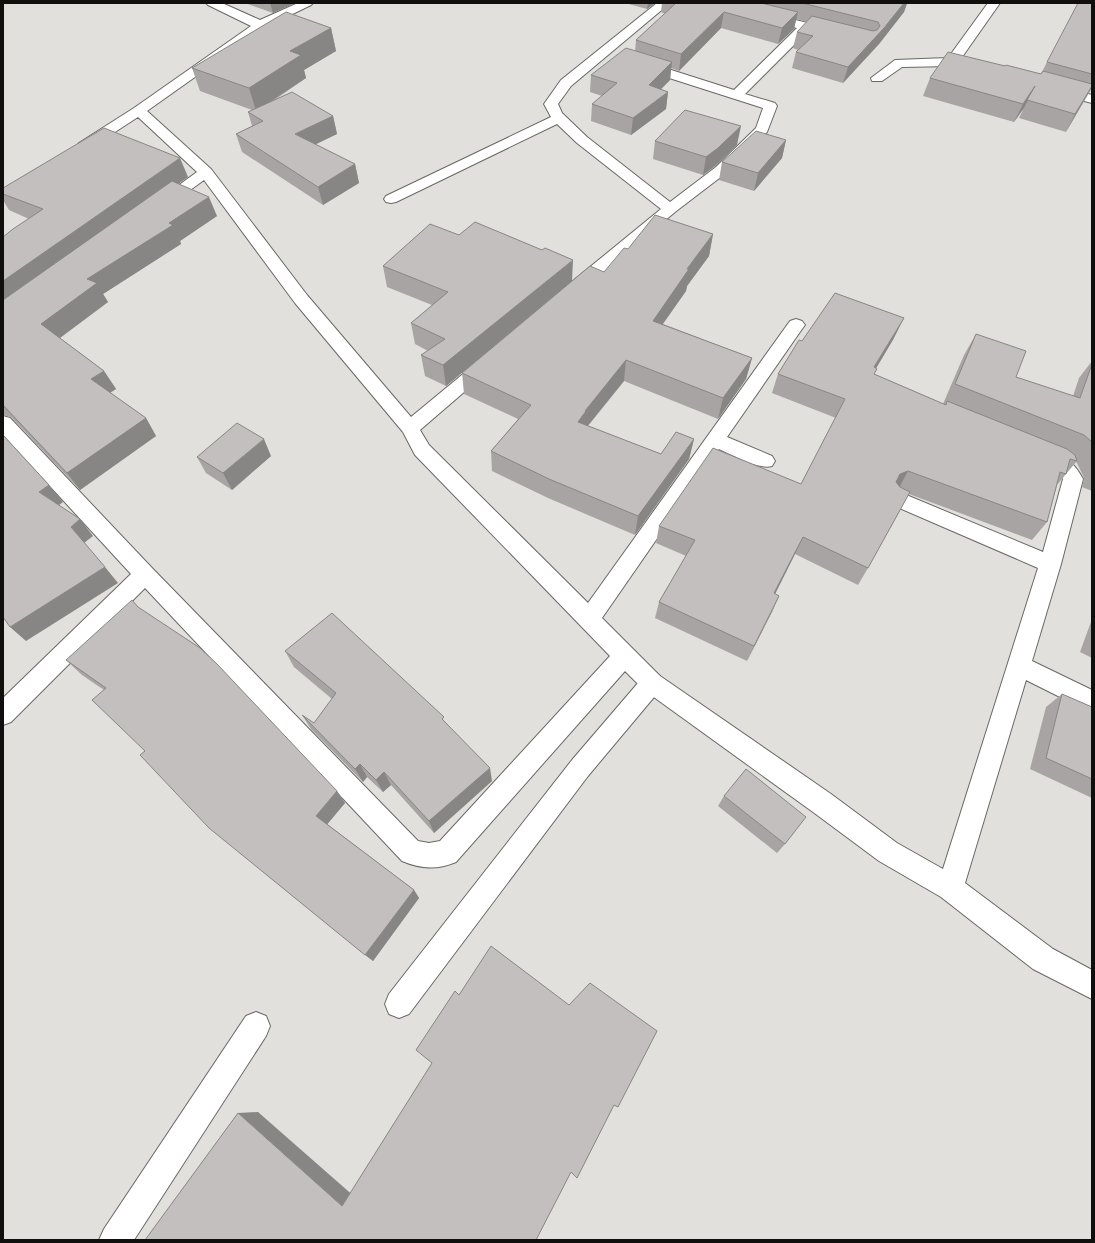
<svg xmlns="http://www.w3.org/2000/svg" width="1095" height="1243" viewBox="0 0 1095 1243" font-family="Cabin,sans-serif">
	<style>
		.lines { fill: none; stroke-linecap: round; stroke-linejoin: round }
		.service-casing { stroke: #696865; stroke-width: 2 }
		.minor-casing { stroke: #696865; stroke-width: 2 }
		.service { fill: #fff; fill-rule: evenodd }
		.minor { fill: #fff; fill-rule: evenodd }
		.wall { fill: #a8a4a3 }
		.shaded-wall { fill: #888685 }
		.building { fill: #c3bfbe; stroke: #888685 }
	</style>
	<rect width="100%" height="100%" fill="#e1e0dc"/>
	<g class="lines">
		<g class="service-casing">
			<path id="service" d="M652 673 660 676 663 683 660 690 588 776 409 1014 399 1018 389 1014 385 1004 389 994 572 760 644 676Z"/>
		</g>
		<g class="minor-casing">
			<path id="minor" d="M206 3H222L260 20 298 3H313L311 5 264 28 147 111 211 169 307 295 411 417 480 360 486 358 492 360 495 364 492 368 420 430 429 445 588 603 790 321 796 319 802 321 805 325 802 329 727 437 772 456 775 461 772 466C758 470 733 455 719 449L602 618 660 676 831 794 897 843 943 869 1038 568 890 504 887 499 890 494 897 491 904 494 1043 552 1063 479C1055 467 1040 465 1034 455L1037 450 1044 448C1063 454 1074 462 1083 479L1061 564 1032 661 1092 690V713L1026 680 965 883 1053 949 1092 970V999L1033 969 941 897 879 861 813 812 644 690 625 671 456 862C437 870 421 869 402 861L145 588 11 722 3 725V698L131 574 3 435V416L10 418 152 568 418 841 429 843 440 841 610 656 415 455 403 432 295 303 204 180 167 207 162 209 157 207 154 204 157 201 197 172 138 117 89 149 84 150 79 149 77 146 79 143 134 108 251 26 208 5Z
				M657 3H670L571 86 558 104 562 113 587 137 670 202 716 167 756 128 763 108 638 68 636 65 638 62H646L734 90 797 28 709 5 707 3H727L836 30 838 33 836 36 832 37 808 31 745 94 775 103 777 106 767 132 726 173 675 212 580 293 574 294 568 293 566 289 568 285 661 209 577 143 557 124 396 202 391 203 386 202 384 199 386 196 551 117 544 104 561 80Z
				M988 3H1000L960 60 977 64 978 67 977 70 972 71 952 66 902 67 882 81H872L871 78 895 60 948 58Z
				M1058 86 1092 95V103L1053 93 1051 90 1053 87Z
				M256 1012 266 1016 270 1026 266 1036 134 1240H99L104 1229 246 1016Z"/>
		</g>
		<use href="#service" class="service"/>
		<use href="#minor" class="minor"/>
	</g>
	<path class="wall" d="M245 3H295L273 13Z
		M625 3H655L647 9Z
		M662 3H911L910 4H907L904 12 879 44 843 83 792 68 796 52 798 50 793 48 797 32 807 22 796 19 794 29 778 44 721 28 679 71 671 68 670 80 661 89 668 92 666 109 631 135 591 121 592 104 602 96 590 92 591 75 635 51 636 40 665 14 661 12Z
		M1092 3V88L1066 132 1019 118 1024 108 1014 122 923 96 930 78 1005 66 1041 74 1047 62Z
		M331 28 336 51 304 70 306 78 273 101 333 116 337 134 315 144 355 164 359 183 323 205 242 152 236 134 252 126 248 112 252 110 200 91 192 68Z
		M786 140 782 158 754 191 719 180 722 162Z
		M655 141 737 145 715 166 703 175 653 159Z
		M188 177 178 183 217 216 180 241 181 244 103 294 108 302 60 338 104 371 116 389 110 393 146 418 156 436 80 490 11 417 3 415V237L29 219 9 210 3 200V188Z
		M713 234 709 256 687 286 686 291 663 324 752 358 746 379 718 419 624 381 588 426 661 454 694 439 689 459 635 535 548 498 492 471 491 451 518 419 464 394 462 373 571 282 446 386 425 376 421 355 428 351 415 344 411 323 432 305 387 287 383 266 572 281 604 272 628 249Z
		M976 334 1016 377 1073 396 1079 378 1092 361V491L1082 487 1084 478 1077 463 1076 462 1057 485 1047 522 1032 540 909 494 868 568 858 585 795 554 775 594 779 596 747 661 655 618 659 602 686 556 656 543 659 526 801 484 836 418 772 393 778 374 802 341 894 338 876 368 874 374 943 404 964 355Z
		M271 456 232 490 206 473 197 457Z
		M138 607 337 791 345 803 327 824 414 890 419 898 373 961 145 751 104 690 82 675 66 660Z
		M1092 619V658L1080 652Z
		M285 651 445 722 492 781 434 833 391 785 383 792 367 777 363 782 311 729 302 715 314 723 332 699 294 667Z
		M1062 694 1092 707V798L1030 769 1046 707Z
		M724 796 785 844 777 853 718 806Z"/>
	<path class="shaded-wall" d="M270 3H295L273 13Z
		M648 3H655L647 9Z
		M904 3H907L904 12 879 44 843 83 848 67Z
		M724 12 721 28 679 71 681 54Z
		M798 12 794 29 778 44 782 28Z
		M331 28 336 51 304 70 306 78 256 111 249 88 290 51Z
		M672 62 670 80 648 102 649 85Z
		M1035 86 1024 108 1014 122 1023 104Z
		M1092 86 1083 102 1066 132 1075 114Z
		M668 92 666 109 631 135 633 118Z
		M333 116 337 134 300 152 295 134Z
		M741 126 737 145 715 166 703 175 706 157Z
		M786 140 782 158 754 191 758 173Z
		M180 158 188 177 3 309V281Z
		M355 164 359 183 323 205 318 187Z
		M209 197 217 216 180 241 181 244 103 294 108 302 53 343 41 324 87 279 169 223Z
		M713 234 709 256 687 286 686 291 650 342 653 321 687 269Z
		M573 260 572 281 446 386 443 365Z
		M904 318 894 338 865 387 874 367Z
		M752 358 746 379 718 419 723 398Z
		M626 360 624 381 585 429 578 422 585 411Z
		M104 371 116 389 103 397 91 379Z
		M146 418 156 436 80 490 67 473Z
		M264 439 271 456 232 490 223 473Z
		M694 439 689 459 635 535 638 516Z
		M908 471 898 490 889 493 900 474Z
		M49 485 63 502 54 509 39 492Z
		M80 519 93 536 84 543 71 527Z
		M803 537 795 554 767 610 774 593Z
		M105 567 118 583 26 641 10 627Z
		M779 596 772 612 747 661 754 646Z
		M360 764 367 777 363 782 355 769Z
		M490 768 492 781 434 833 429 821Z
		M384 772 391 785 383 792 376 780Z
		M337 791 345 803 325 827 316 816Z
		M414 890 419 898 373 961 365 955Z
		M258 1112 356 1198 342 1206 238 1113Z"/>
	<path class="building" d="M676 3H761L798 12 782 28 724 12 681 54 636 40Z
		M802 3H904L884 28 848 67 796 52 813 36 797 32 812 16 873 31 877 30 880 26 878 22Z
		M1078 3H1092V74L1047 62Z
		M286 12 331 28 290 51 301 55 249 88 192 68Z
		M626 48 672 62 649 85 668 92 633 118 592 104 617 83 591 75Z
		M948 52 1005 66 1006 65 1041 74 1043 71 1092 84V86L1075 114 1027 100 1035 86 1023 104 930 78Z
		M292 92 333 116 295 134 355 164 318 187 236 134 263 121 248 112Z
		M685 110 741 126 718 148 706 157 655 141Z
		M104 128 180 158 3 281V237L13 229 43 209 3 194V188Z
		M756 131 786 140 758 173 722 162Z
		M172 181 209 197 169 223 173 225 87 279 97 283 41 324 104 371 91 379 146 418 67 473 3 405V300Z
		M655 215 713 234 687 269H689L653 321 752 358 723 398 626 360 585 411H586L578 422 661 454 676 432 694 439 638 516 549 479 491 451 531 405 462 373 590 266 604 272 624 248 628 249Z
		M475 222 542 250 545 248 573 260 443 365 421 355 445 339 411 323 448 292 383 266 430 224 459 235Z
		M835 293 904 318 874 367 877 369 874 374 946 405 947 401 1067 449 1075 455 1077 461 1070 459 1066 474 1060 472 1047 522 908 471 900 474 896 482 900 487 910 492 868 568 803 537 774 593 779 596 754 646 659 602 695 540 659 526 713 448 801 484 845 399 778 374 799 340 802 341Z
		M976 334 1026 351 1016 377 1080 398 1092 364V442L1084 435 955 384Z
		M237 423 264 439 223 473 197 457Z
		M3 435 49 485 39 492 80 519 71 527 105 567 10 627 3 617Z
		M132 600 138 607 200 648 217 664 337 791 316 816 414 890 365 955 209 828 140 755 145 751 92 700 106 688 66 660Z
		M332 613 444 717 442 719 490 768 429 821 384 772 376 780 360 764 355 769 302 715 314 723 336 693 285 651Z
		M1062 694 1092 707V779L1046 758Z
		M746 769 806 817 785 844 724 796Z
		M491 946 569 1005 590 983 657 1031 618 1107 614 1105 577 1178 571 1172 536 1240H145L238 1113 342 1206 432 1063 416 1050 455 991 459 995Z"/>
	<rect width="1095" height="1243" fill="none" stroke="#100f0e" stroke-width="8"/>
</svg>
